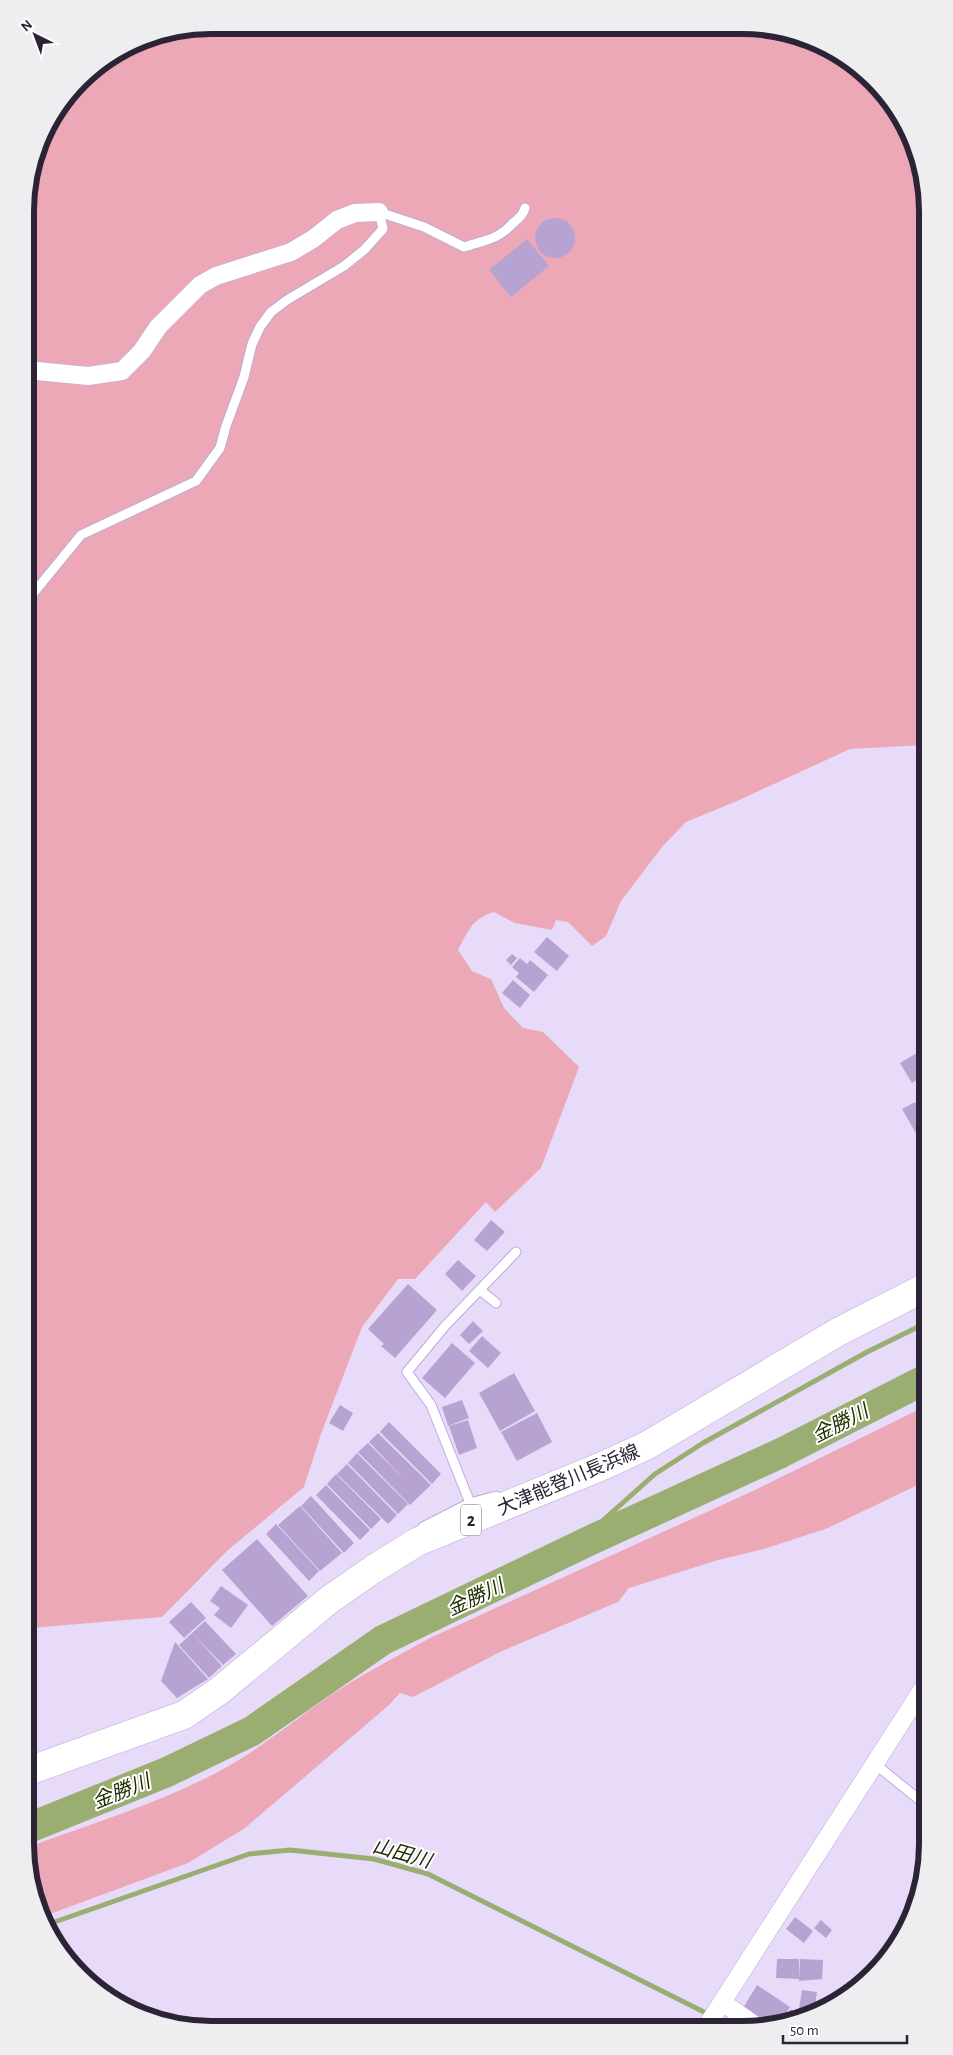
<svg xmlns="http://www.w3.org/2000/svg" width="953" height="2055" viewBox="0 0 953 2055" font-family="'Alegreya Sans','Noto Sans JP',sans-serif">
	<style>
		.green { fill: #eda8b8 }
		.lines { fill: none; stroke-linecap: round; stroke-linejoin: round }
		.stream { stroke: #99ae70; stroke-width: 5 }
		.river { stroke: #99ae70; stroke-width: 30 }
		.building { fill: #b7a3d2 }
		.lane-casing { stroke: #beaad9; stroke-width: 11 }
		.street-casing { stroke: #beaad9; stroke-width: 19 }
		.primary-casing { stroke: #beaad9; stroke-width: 29 }
		.lane { stroke: #fff; stroke-width: 9 }
		.street { stroke: #fff; stroke-width: 18 }
		.primary { stroke: #fff; stroke-width: 28 }
		.labels { text-anchor: middle; stroke-width: 4; stroke-linejoin: round; paint-order: stroke }
		.shield { fill: #fff; stroke: #6b6672; stroke-width: 1 }
		.shield-label { font-size: 18px; font-weight: bold; fill: #2c2436 }
		.street-label { font-size: 19px; fill: #2c2436; stroke: #fff }
		.water-label { font-size: 20px; font-style: italic; fill: #222f00; stroke: #fff }
		.rim { fill: none; stroke: #2c2436; stroke-width: 6 }
	</style>
	<rect width="100%" height="100%" fill="#e7dbf9"/>
	<path class="green" d="M211 25 778 29 824 44 865 71 903 118 922 162 924 745 850 749 737 801 686 822 662 847 621 901 606 936 592 946 568 922 556 920 552 930 515 923 494 912C472 919 468 931 458 950L472 971 491 979 504 1008 523 1028 543 1032 579 1067 541 1168 495 1212 486 1202 415 1279H398L362 1327 321 1434 304 1487 228 1550 162 1617 30 1628 25 198 44 128 88 71 140 39Z
		M926 1406V1481L828 1528 764 1549 718 1560 629 1588 618 1602 500 1652 413 1697 400 1693 389 1705 245 1828 188 1863 42 1917 31 1893V1846C94 1823 159 1803 218 1772 258 1751 291 1722 328 1697 360 1675 396 1657 430 1638L755 1490Z"/>
	<g class="lines">
		<path class="stream" d="M570 1550 655 1474 703 1443 867 1352 926 1323
			M46 1925 249 1854 290 1850 374 1859 428 1874 728 2024"/>
		<path class="river" d="M31 1827 167 1772 252 1731 383 1640 591 1540 781 1453 926 1379"/>
	</g>
	<path class="building" d="M535 238a20 20 0 1 1 40 0a20 20 0 1 1-40 0Z
		M527 239 549 266 511 297 489 270Z
		M547 937 569 956 557 971 534 952Z
		M512 954 517 958 511 965 506 960Z
		M520 958 527 964 530 960 548 975 534 992 516 977 519 973 512 967Z
		M513 980 530 995 520 1008 502 993Z
		M917 1053 925 1066V1075L912 1083 900 1063Z
		M915 1102 925 1119V1149L902 1109Z
		M491 1220 505 1232 487 1251 474 1240Z
		M458 1260 476 1276 462 1291 445 1274Z
		M408 1284 437 1310 395 1358 381 1346 384 1344 368 1329Z
		M473 1321 483 1331 469 1344 460 1335Z
		M482 1336 501 1353 488 1368 469 1351Z
		M452 1343 475 1363 445 1398 422 1378Z
		M514 1373 535 1411 500 1431 479 1393Z
		M462 1400 469 1418 448 1426 442 1407Z
		M340 1405 353 1413 343 1431 329 1423Z
		M537 1413 552 1442 517 1461 501 1432Z
		M468 1420 477 1448 459 1455 449 1426Z
		M389 1422 441 1474 432 1484 380 1432Z
		M378 1433 431 1485 410 1505 358 1452 368 1443 405 1480 369 1442Z
		M357 1453 408 1504 398 1514 348 1463Z
		M347 1464 397 1515 388 1524 337 1474Z
		M336 1474 381 1519 371 1529 327 1484Z
		M326 1485 370 1530 360 1540 316 1495Z
		M311 1496 354 1543 344 1553 301 1506Z
		M300 1506 342 1553 320 1571 278 1525Z
		M276 1524 319 1571 309 1581 266 1534Z
		M257 1539 308 1596 272 1626 222 1570Z
		M221 1586 248 1605 231 1628 214 1615 220 1608 210 1601Z
		M191 1602 206 1618 184 1638 169 1622Z
		M205 1621 236 1654 223 1665 192 1633Z
		M192 1633 222 1666 209 1678 179 1645Z
		M175 1642 208 1679 177 1698 161 1681Z
		M795 1917 813 1931 804 1943 786 1929Z
		M821 1920 832 1930 826 1938 814 1928Z
		M777 1959H799V1979L776 1978Z
		M800 1959 823 1960 822 1979 799 1981Z
		M862 1980V1983L841 2001 837 1989Z
		M757 1985 790 2007 779 2024H767L743 2008Z
		M802 1990 817 1992 814 2012 799 2009Z
		M791 2009 796 2013 791 2020 786 2016Z"/>
	<g class="lines">
		<g class="lane-casing">
			<path id="lane" d="M379 212 424 227 464 247C485 240 498 240 513 223 519 218 523 215 525 208
				M27 601 81 535 196 481 220 448 226 426 244 377 252 344 260 327 271 312 287 300 344 266 364 250 383 229 379 212
				M480 1290 496 1303
				M470 1503 431 1405 407 1372 445 1326 516 1252
				M423 1527 470 1503 496 1496
				M875 1764 927 1806"/>
		</g>
		<g class="street-casing">
			<path id="street" d="M26 370 88 376 122 371 142 351 158 327 200 285 216 276 291 252 313 239 337 220 355 213 379 212
				M722 2002 753 2024
				M708 2024 927 1682"/>
		</g>
		<g class="primary-casing">
			<path id="primary" d="M31 1770 184 1715 219 1691 329 1600 372 1570 417 1542 600 1467 646 1446 838 1332 926 1287"/>
		</g>
		<use href="#lane" class="lane"/>
		<use href="#street" class="street"/>
		<use href="#primary" class="primary"/>
	</g>
	<g class="labels">
		<rect class="shield" x="461" y="1504.5" width="20" height="31" rx="4"/>
		<g class="shield-label">
			<text x="471" y="1526">2</text>
		</g>
		<g class="street-label">
			<text transform="translate(568 1479) rotate(-23)" y="7">大津能登川長浜線</text>
		</g>
		<g class="water-label">
			<text transform="translate(840 1423) rotate(-27)" y="7">金勝川</text>
			<text transform="translate(475 1597) rotate(-25)" y="7">金勝川</text>
			<text transform="translate(121 1791) rotate(-22)" y="7">金勝川</text>
			<text transform="translate(402 1853) rotate(16)" y="7">山田川</text>
		</g>
	</g>
	<path d="M0 0H953V2055H0ZM211 34H742A177 177 0 0 1 919 211V1844A177 177 0 0 1 742 2021H211A177 177 0 0 1 34 1844V211A177 177 0 0 1 211 34Z" fill="#eeedef" fill-rule="evenodd"/>
	<path class="rim" d="M211 34H742A177 177 0 0 1 919 211V1844A177 177 0 0 1 742 2021H211A177 177 0 0 1 34 1844V211A177 177 0 0 1 211 34Z"/>
	<g transform="translate(35 35) rotate(318)" stroke="#ffffff" stroke-width="4" paint-order="stroke">
	<path d="M0-4L9 19L0 12L-9 19Z" fill="#2c2436"/>
	<text y="-8" font-size="14" font-weight="bold" text-anchor="middle" fill="#2c2436">N</text>
	</g>
	<path d="M783 2035v8h124v-8" fill="none" stroke="#2c2436" stroke-width="2.5"/>
	<text x="790" y="2035" font-size="15" fill="#2c2436" stroke="#ffffff" stroke-width="4" paint-order="stroke">50 m</text>
</svg>
